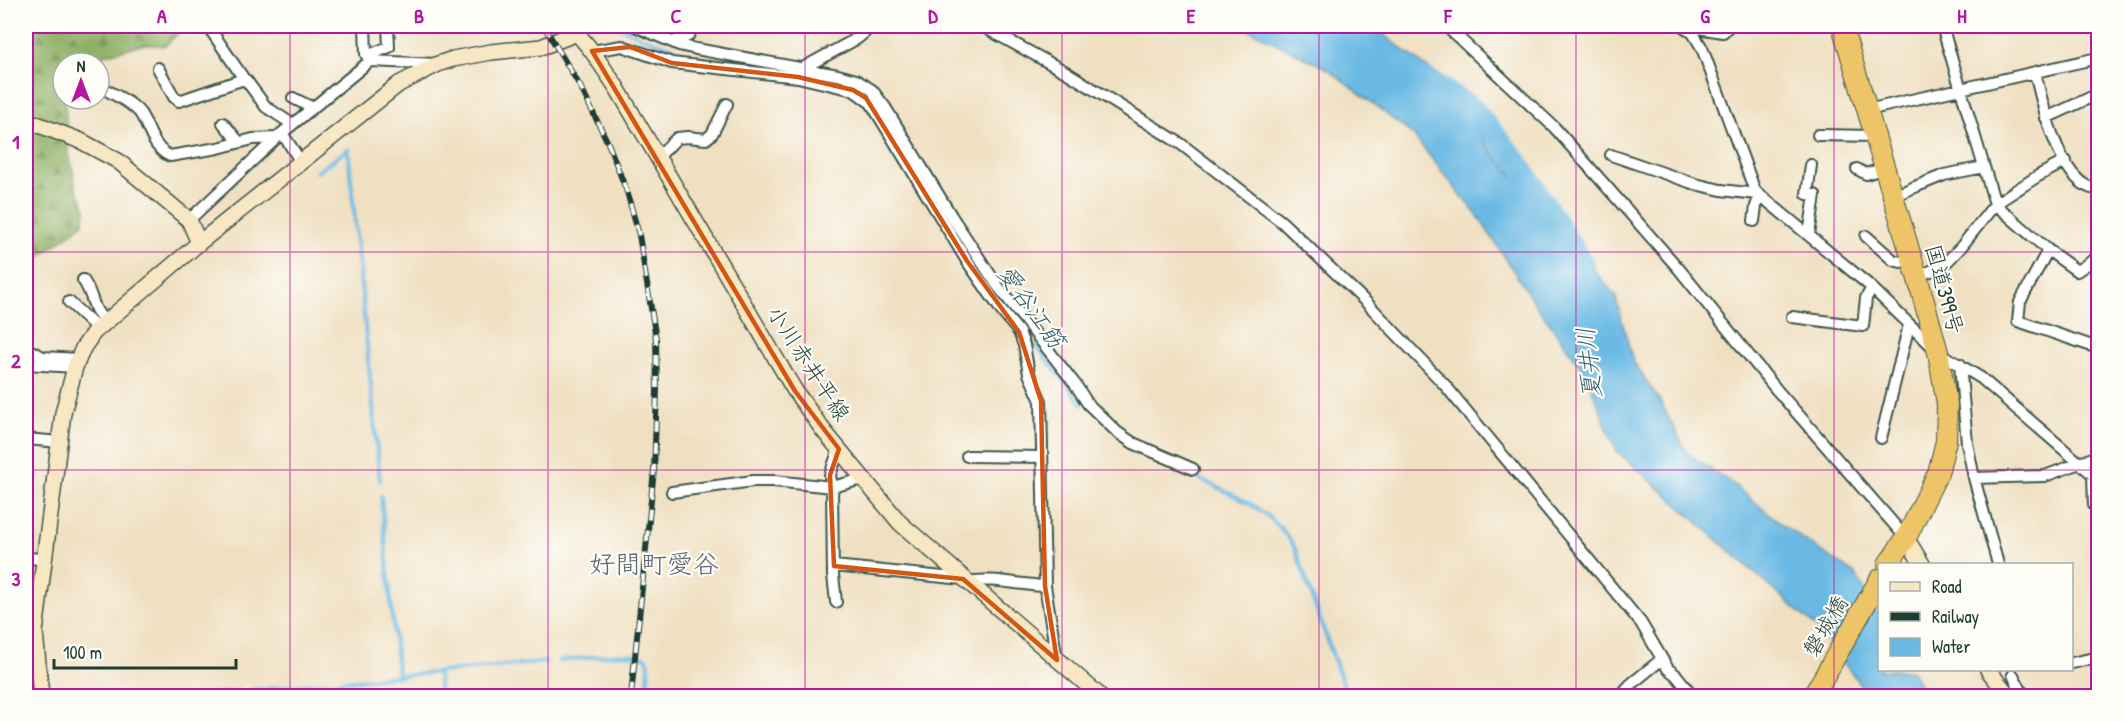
<svg xmlns="http://www.w3.org/2000/svg" width="2124" height="722" viewBox="0 0 2124 722" font-family="'Patrick Hand','Klee One',sans-serif">
	<style>
		.forest { fill: url(#forest-firs); stroke: #56764c; stroke-width: 1.5 }
		.water { fill: #69b9e4; stroke: #447b8c; stroke-width: 1.5 }
		.lines { fill: none; stroke-linecap: round; stroke-linejoin: round }
		.stream { stroke: #69b9e4; stroke-width: 4 }
		.river { stroke: #69b9e4; stroke-width: 22 }
		.street-casing { stroke: #3e5549; stroke-width: 14 }
		.secondary-casing { stroke: #3e5549; stroke-width: 18 }
		.highway-casing { stroke: #3e5549; stroke-width: 22 }
		.street { stroke: #fff; stroke-width: 10 }
		.secondary { stroke: #f8e7c3; stroke-width: 15 }
		.highway { stroke: #eec469; stroke-width: 20 }
		.rail-casing { stroke: #1f3d34; stroke-width: 6 }
		.rail { stroke: #fdfcf7; stroke-width: 4; stroke-dasharray: 11; stroke-linecap: butt }
		.marked { fill: none; stroke: #d45610; stroke-width: 4.5; stroke-linejoin: round }
		.grid { fill: none; stroke: #b5179e; stroke-width: 1.5; stroke-opacity: 0.55 }
		.labels { text-anchor: middle; stroke-width: 4.5; stroke-linejoin: round; paint-order: stroke }
		.street-label { font-size: 22px; fill: #1f3d34; stroke: #fdfcf7 }
		.water-label { font-size: 24px; font-style: italic; fill: #356269; stroke: #fdfcf7 }
		.quarter-label { font-size: 26px; fill: #5c6774; stroke: #fdfcf7 }
		.neatline { fill: none; stroke: #b5179e; stroke-width: 2 }
		.grid-label { font-size: 20px; text-anchor: middle; font-weight: bold; fill: #b5179e }
	</style>
	<defs>
		<pattern id="forest-firs" width="22" height="20" patternUnits="userSpaceOnUse" patternTransform="scale(1.5)"><rect width="22" height="20" fill="#8daf63"/><path d="M5 1l3.5 6h-7zM16 11l3.5 6h-7z" fill="#739052"/></pattern>
	</defs>
	<rect width="100%" height="100%" fill="#fdfcf7"/>
	<filter id="ink" filterUnits="userSpaceOnUse"><feTurbulence type="fractalNoise" baseFrequency=".0167" numOctaves="2"/><feDisplacementMap in="SourceGraphic" scale="12" xChannelSelector="R" yChannelSelector="G"/><feConvolveMatrix kernelMatrix="1 2 1 2 8 2 1 2 1" color-interpolation-filters="sRGB"/></filter>
	<filter id="wash" filterUnits="userSpaceOnUse"><feTurbulence type="fractalNoise" baseFrequency=".008" numOctaves="4" result="noise"/><feDisplacementMap in="SourceGraphic" scale="24" xChannelSelector="R" yChannelSelector="G"/><feGaussianBlur stdDeviation="1.35" result="paint"/><feColorMatrix in="noise" values="0 0 0 0 0 0 0 0 0 0 0 0 0 0 0 0 0 1.4 0 .05"/><feComposite in="paint" operator="in"/></filter>
	<g filter="url(#wash)">
		<rect width="100%" height="100%" fill="#f0e0c2"/>
		<path class="forest" d="M26 26H186L165 46 144 44 76 63H63V99H65L68 148 76 186 86 210 82 225 42 255 26 274Z"/>
		<path class="water" d="M1241 26H1372L1444 80 1488 146 1615 295 1633 361 1660 401 1687 453 1732 483 1784 526 1855 574 1879 615 1880 670H1911L1926 696H1869L1816 627 1616 450 1586 374 1531 298 1480 219 1413 135 1328 69Z"/>
		<g class="lines">
			<path class="stream" d="M619 26 641 37 674 48
				M317 172 348 149 380 481
				M990 284 1001 301 1083 405
				M1145 453C1154 460 1163 463 1174 467 1185 472 1196 478 1208 483 1243 499 1275 513 1295 548L1347 696
				M381 496 398 677
				M559 661C582 659 627 649 647 658L649 665 647 696
				M438 673 440 696
				M250 690 546 662
				M188 696 240 691"/>
			<path class="river" d="M1429 80 1473 109 1517 161 1583 264"/>
		</g>
	</g>
	<g filter="url(#ink)">
		<g class="lines">
			<g class="street-casing">
				<path id="street" d="M212 26V32L244 79
					M365 26 366 54 369 60
					M635 26 679 45 696 49 838 75 856 80 872 90 885 107 952 217 997 285 1075 384 1088 404 1117 432 1133 443 1193 469
					M982 26 1066 72 1181 144 1282 222 1366 302 1444 384 1641 623 1668 669 1676 675 1693 696
					M1446 26 1554 127 1679 269 1776 389 1906 538
					M1683 26 1693 33 1702 48 1755 191 1870 286 1938 352 1981 378 2098 479
					M1942 26 1995 204 2048 250 2077 271 2098 257
					M1688 29 1698 28 1723 32 1729 26
					M673 42 688 36 694 26
					M592 51 622 46 672 63 798 77 853 90 871 103 967 261 1003 313 1019 332 1024 345 1029 374 1041 401 1045 586 1057 660
					M367 56 389 47 388 26
					M158 68 174 97 179 101 241 80H246L266 107 292 124
					M801 69 858 38 872 26
					M2035 72C2042 103 2058 176 2091 188L2098 184
					M108 91C119 97 132 103 140 113 150 128 152 148 170 156L218 148 253 139 276 138
					M293 98 313 108
					M1867 110 2098 58
					M2046 118 2098 94
					M223 123 239 142
					M282 133 301 162
					M1818 135 1875 136
					M1611 155 1695 184 1721 190 1757 194
					M657 158 677 138 688 137 706 139 712 134 727 104
					M1857 169 1866 174 1885 168
					M1893 196 1944 175 1984 167
					M189 220 282 133 370 61 437 64
					M1754 221 1756 206 1760 196
					M1809 235 1815 195 1807 194 1811 165
					M1866 236 1893 260 1901 262 1912 259
					M2048 250 2020 302 2018 321 2098 348
					M1917 276 1942 267 1961 247 1995 204 2038 176 2066 161
					M83 280C95 297 90 308 106 322
					M69 302 98 329
					M1792 317 1863 326 1866 298 1872 288
					M29 350 43 357 78 359
					M26 364 75 367
					M1960 364 1967 443 1974 478 1998 564
					M1881 438 1909 325
					M26 439 60 442
					M967 456 1041 457
					M2093 474 2094 505
					M1974 478 2045 476 2098 456
					M672 492 753 481H774L832 487 863 479
					M26 558 44 559
					M834 566 963 579
					M966 582C992 577 1019 585 1045 586
					M836 602 833 575 832 487 830 475 839 449
					M2072 663 2098 657
					M2013 675 2024 696
					M1620 696 1630 685 1662 659"/>
			</g>
			<g class="secondary-casing">
				<path id="secondary" d="M572 27 592 51 617 88 795 391 823 430 900 523 1100 696
					M26 120 81 141 118 161 189 220 199 243
					M1906 538 1922 564
					M1988 670 2009 696
					M41 696 35 632 63 413 75 367 83 348 94 332 199 243 399 84 438 64 453 59 491 52 541 47 577 33"/>
			</g>
			<g class="highway-casing">
				<path id="highway" d="M1842 26 1917 276 1938 352 1947 404 1946 441 1938 473 1906 538 1888 564
					M1813 696 1880 579"/>
			</g>
			<use href="#street" class="street"/>
			<use href="#secondary" class="secondary"/>
			<use href="#highway" class="highway"/>
			<g class="rail-casing">
				<path id="rail" d="M544 26 580 86 608 143 627 192 639 235 656 339 657 391 654 470 631 696"/>
			</g>
			<use href="#rail" class="rail"/>
		</g>
	</g>
	<path class="marked" d="M630 47 672 63 798 77 853 90 866 98 967 261 1019 332 1041 401 1045 586 1057 660 963 579 834 566 830 475 839 449 795 391 592 51Z"/>
	<path class="grid" d="M290 26V696M548 26V696M805 26V696M1062 26V696M1319 26V696M1576 26V696M1834 26V696M26 252H2098M26 470H2098"/>
	<g class="labels">
		<g class="street-label">
			<text transform="translate(1945 289) rotate(75)" y="8">国道399号</text>
			<text transform="translate(809 363) rotate(57)" y="8">小川赤井平線</text>
			<text transform="translate(1825 626) rotate(-60)" y="8">磐城橋</text>
		</g>
		<g class="water-label">
			<text transform="translate(1031 307) rotate(54)" y="8">愛谷江筋</text>
			<text transform="translate(1589 363) rotate(-96)" y="8">夏井川</text>
		</g>
		<g class="quarter-label">
			<text x="654" y="573">好間町愛谷</text>
		</g>
	</g>
	<rect width="2124" height="722" fill="none" stroke="#fdfcf7" stroke-width="66"/>
	<rect x="1878" y="563" width="195" height="108" fill="#fdfcf7" stroke="#a4b0a9" stroke-width="1.5"/>
	<rect x="1890" y="582" width="30" height="9" fill="#f8e7c3" stroke="#a4b0a9" stroke-width="1.5"/>
	<text x="1932" y="593" font-size="18" fill="#1f3d34">Road</text>
	<rect x="1890" y="612" width="30" height="9" fill="#1f3d34" stroke="#a4b0a9" stroke-width="1.5"/>
	<text x="1932" y="623" font-size="18" fill="#1f3d34">Railway</text>
	<rect x="1890" y="638" width="30" height="18" fill="#69b9e4" stroke="#a4b0a9" stroke-width="1.5"/>
	<text x="1932" y="653" font-size="18" fill="#1f3d34">Water</text>
	<g transform="translate(81 81)"><circle r="28" fill="#fdfcf7" stroke="#a4b0a9" stroke-width="1.5"/>
	<path d="M0-4.5L10 22L0 15L-10 22Z" fill="#b5179e"/>
	<text y="-9" font-size="16" font-weight="bold" text-anchor="middle" fill="#1f3d34">N</text>
	</g>
	<path d="M54 659v9h182v-9" fill="none" stroke="#1f3d34" stroke-width="3"/>
	<text x="63" y="659" font-size="18" fill="#1f3d34" stroke="#fdfcf7" stroke-width="4.5" paint-order="stroke">100 m</text>
	<rect x="33" y="33" width="2058" height="656" class="neatline"/>
	<g class="grid-label">
		<text x="162" y="23">A</text>
		<text x="419" y="23">B</text>
		<text x="676" y="23">C</text>
		<text x="933" y="23">D</text>
		<text x="1191" y="23">E</text>
		<text x="1448" y="23">F</text>
		<text x="1705" y="23">G</text>
		<text x="1962" y="23">H</text>
		<text x="16" y="149">1</text>
		<text x="16" y="368">2</text>
		<text x="16" y="586">3</text>
	</g>
</svg>
